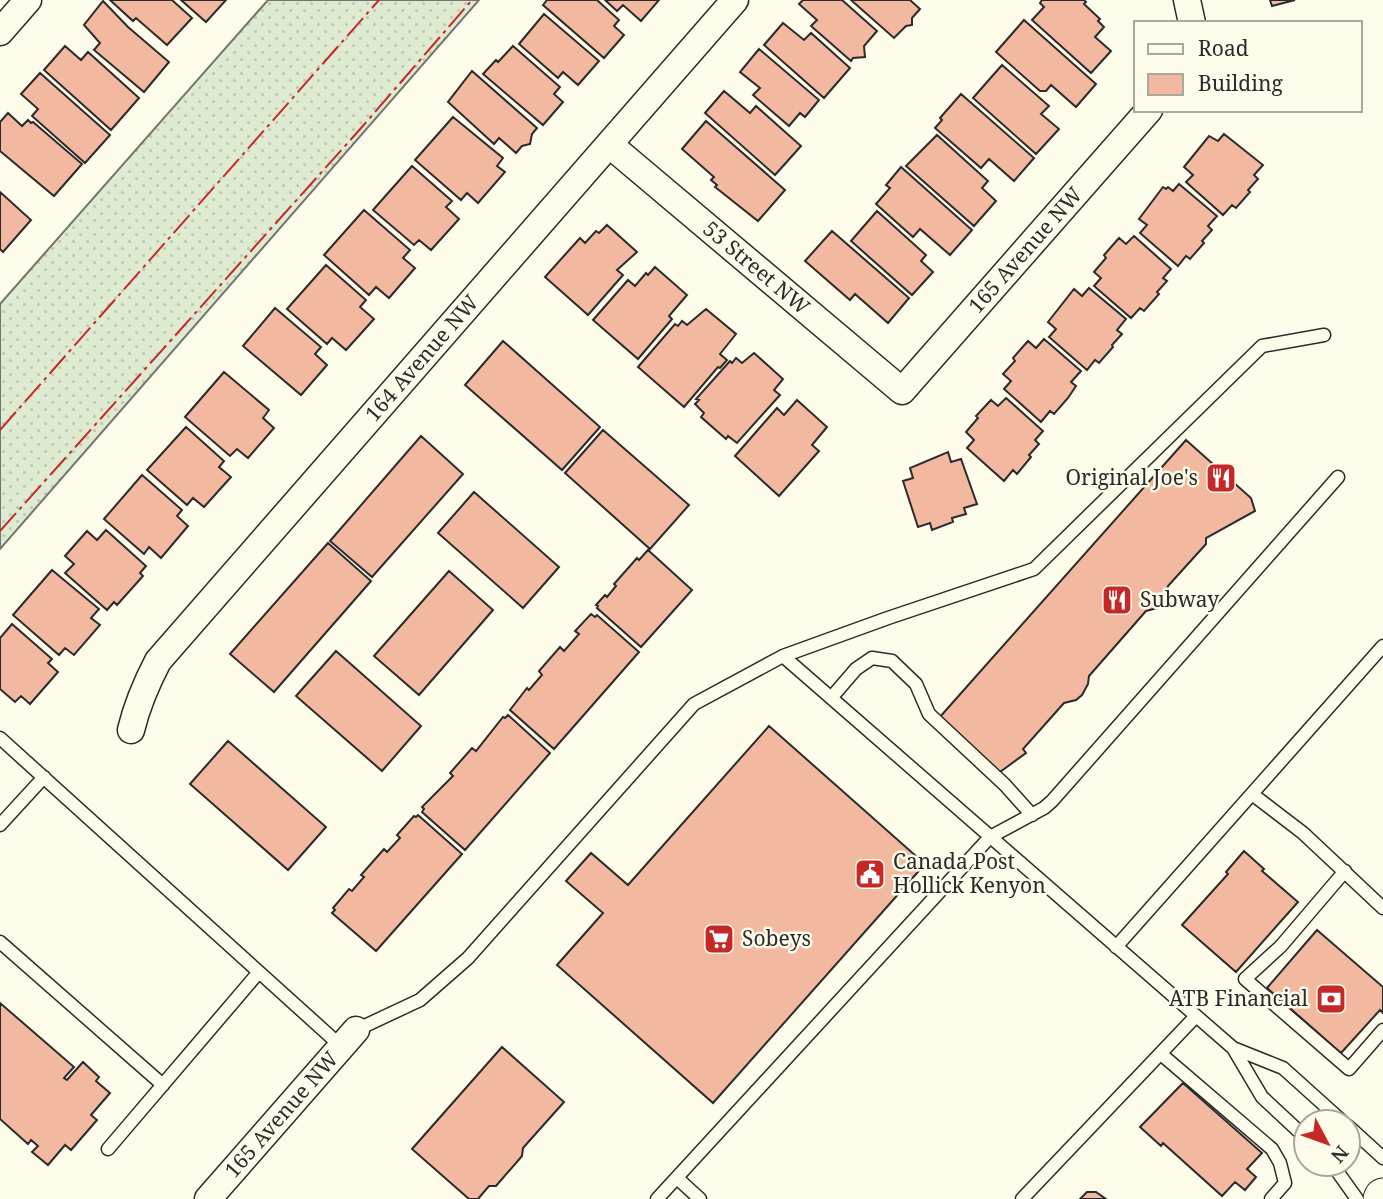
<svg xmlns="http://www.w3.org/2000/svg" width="1383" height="1199" viewBox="0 0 1383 1199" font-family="'Noto Serif',serif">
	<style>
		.grass { fill: url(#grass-dots); stroke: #74746e; stroke-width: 2 }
		.building { fill: #f2b8a0; stroke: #2b2b2b; stroke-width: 2 }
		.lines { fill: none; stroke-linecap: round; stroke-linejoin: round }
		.lane-casing { stroke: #2b2b2b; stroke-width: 15 }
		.street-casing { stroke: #2b2b2b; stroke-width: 29 }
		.secondary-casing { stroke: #2b2b2b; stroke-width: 39 }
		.lane { stroke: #fdfbea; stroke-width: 12 }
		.street { stroke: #fdfbea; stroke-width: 26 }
		.secondary { stroke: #fdfbea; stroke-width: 37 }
		.power { stroke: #c62828; stroke-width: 2; stroke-dasharray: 24 5 3.5 5; stroke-linecap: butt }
		.labels { text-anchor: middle; stroke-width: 5; stroke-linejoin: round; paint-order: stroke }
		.street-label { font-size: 21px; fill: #2b2b2b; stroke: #fdfbea }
		.poi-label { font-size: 21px; fill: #2b2b2b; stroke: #fdfbea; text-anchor: start }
	</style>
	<defs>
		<pattern id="grass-dots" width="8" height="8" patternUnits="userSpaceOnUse" patternTransform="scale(1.75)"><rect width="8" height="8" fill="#deebd1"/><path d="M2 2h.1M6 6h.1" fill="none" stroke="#bfcab4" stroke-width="1.8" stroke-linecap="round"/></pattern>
	</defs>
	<rect width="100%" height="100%" fill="#fdfbea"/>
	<path class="grass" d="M268 0H479L0 549V304Z"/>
	<path class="building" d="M110 0H172L192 18 167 45 136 18 133 21Z
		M181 0H226L206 22Z
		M547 0H597L619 20 614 26 624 35 604 58 543 5Z
		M605 0H659L641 21 623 5 617 11Z
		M803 0H842L877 31 864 46 865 57 853 58 851 61 811 26 817 20 799 4Z
		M851 0H910L920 9 912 18V25L906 26 894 38Z
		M1042 0H1084L1086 2 1084 4 1100 19 1098 21 1104 27 1095 37 1111 51 1091 73 1032 20 1044 7 1040 3Z
		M1270 0H1295L1272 6Z
		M103 1 128 27 169 62 144 92 94 50 100 43 84 25Z
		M544 14 599 61 578 85 563 72 558 78 519 44Z
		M1024 20 1096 84 1076 107 1051 85 1046 91H1040L996 52Z
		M783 23 804 40 811 33 850 68 824 98 764 45Z
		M65 46 81 60 88 52 139 98 111 130 44 70Z
		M513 46 560 87 554 94 563 102 543 125 483 74 496 60 498 62Z
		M759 49 819 100 805 117 800 113 789 126 753 95 760 88 740 72Z
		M1002 65 1049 106 1041 114 1059 129 1036 154 973 98Z
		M472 71 537 128 532 134 530 144 522 146 516 153 499 138 494 144 448 102Z
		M40 73 110 135 85 163 32 116 38 109 21 94Z
		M724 91 750 113 756 106 801 146 775 175 705 113Z
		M961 94 1034 158 1014 181 989 159 981 168 935 128 942 120 940 118Z
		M8 113 22 126 28 120 31 123 33 122 82 164 54 196 0 151V122Z
		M453 117 503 158 497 166 505 172 478 203 467 193 461 200 415 160Z
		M706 121 785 190 758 221 715 187 717 185 711 180 714 177 682 149Z
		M1224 134 1263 165 1254 175 1258 179 1248 190 1250 192 1236 208 1232 205 1223 215 1186 182 1193 175 1184 167 1209 136 1218 141Z
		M937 135 988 181 982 188 996 201 974 226 906 166Z
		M412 166 452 201 446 207 459 219 431 250 419 240 414 245 373 210Z
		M901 167 972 230 950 255 920 229 913 237 876 204 890 188 886 185Z
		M1179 184 1217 216 1208 226 1212 230 1202 241 1204 243 1190 259 1186 256 1178 266 1140 233 1147 225 1139 219 1163 187 1166 189 1168 187 1173 191Z
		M0 192 31 220 3 252 0 249Z
		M364 210 410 250 403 258 415 268 389 298 376 287 369 295 324 255Z
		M877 211 926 255 921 261 933 272 912 295 851 241Z
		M607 225 637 252 617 270 623 275 588 315 545 277 580 238 585 243 596 231 599 233Z
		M832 231 909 298 888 323 855 294 850 300 805 261Z
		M1134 236 1171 269 1163 278 1167 281 1157 292 1159 294 1144 311 1140 308 1131 318 1094 286 1101 278 1094 272 1106 258 1104 255 1119 238 1126 244Z
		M326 265 366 300 360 307 374 319 346 350 332 338 327 344 287 309Z
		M655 267 687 295 669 316 672 319 638 359 593 320 628 280 635 286 646 273 648 275Z
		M1089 288 1126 319 1117 330 1122 334 1112 345 1113 347 1099 363 1095 360 1087 370 1049 337 1056 329 1048 322 1074 289 1082 296Z
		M275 308 321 347 315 354 327 365 301 395 243 346Z
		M706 309 736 334 720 354 727 360 720 368 718 367 684 407 638 367 675 324 678 326 682 321 687 325Z
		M1044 339 1081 371 1071 382 1076 386 1068 398 1054 414 1050 411 1041 422 1004 389 1011 381 1003 374 1015 361 1013 358 1028 341 1036 348Z
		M503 341 600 427 562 470 465 385Z
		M754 353 783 379 774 390 780 395 737 443 728 436 726 439 701 417 704 413 695 404 699 400 696 399 730 361 732 363 736 358 742 363Z
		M224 372 269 410 263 418 274 428 248 458 237 449 230 456 185 417Z
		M1006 398 1043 431 1035 440 1039 444 1029 455 1031 457 1017 474 1013 470 1004 481 967 448 974 440 966 432 978 418 976 416 991 400 998 406Z
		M797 400 827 427 812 445 819 451 779 496 735 456 777 408 784 415Z
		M186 427 224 461 219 467 231 477 204 507 193 498 187 505 147 470Z
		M603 430 689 505 650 549 565 473Z
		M421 436 463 474 372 577 330 541Z
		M1186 440 1251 498 1255 511 1206 538V544L1168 586 1165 600 1157 608 1146 611 1089 676 1088 684 1082 695 1076 700 1064 703 1023 749 1026 753 1000 772 939 718Z
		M948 452 951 462 961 459 977 504 964 508 966 514 952 518 953 522 932 530 930 523 918 527 903 481 913 478 910 468Z
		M142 475 182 510 177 516 188 526 161 558 149 547 144 554 104 519Z
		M474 492 559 567 523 608 438 533Z
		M106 530 146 566 140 573 143 576 117 605 114 602 107 610 65 573 74 564 65 556 87 531 97 540Z
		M328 543 371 581 274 692 230 654Z
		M648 550 692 590 641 647 597 608 598 606 596 605 605 595 607 597 616 586 614 584 637 558 639 560Z
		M52 570 99 609 91 618 100 625 74 655 65 648 59 655 13 615Z
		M449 571 493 610 419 695 374 656Z
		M591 614 595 617 597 615 639 652 554 749 510 710 527 688 529 690 542 675 539 671 560 647 564 651 579 634 575 631Z
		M12 624 52 659 48 663 58 672 30 704 21 696 15 702 0 689V638Z
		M336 651 421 726 382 771 296 696Z
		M508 715 550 753 465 850 422 812 424 809 422 807 453 776 450 773 472 748 476 751 503 717 505 718Z
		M769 726 925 864 713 1103 557 965 603 913 566 881 591 853 628 885Z
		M228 741 326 827 288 870 190 784Z
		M418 815 462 854 376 951 332 913 335 910 333 908 349 889 352 891 364 877 361 875 384 849 387 852 400 838 397 835 414 816 416 817Z
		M1244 851 1264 869 1262 871 1298 902 1236 972 1182 925 1228 874 1226 872Z
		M1317 930 1383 987V1013L1380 1010 1341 1053 1267 988Z
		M0 1003 74 1067 64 1078 67 1080 83 1062 99 1077 96 1081 110 1093 91 1115 97 1120 71 1150 65 1145 48 1165 32 1152 38 1146 31 1140 28 1144 0 1119Z
		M502 1047 564 1102 523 1148 522 1156 496 1186H489L478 1199H469L412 1149Z
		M1183 1083 1262 1153 1247 1169 1256 1177 1245 1190 1235 1182 1222 1196 1163 1143 1161 1146 1140 1127Z
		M1087 1192H1096L1106 1199H1080Z"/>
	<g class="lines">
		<g class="lane-casing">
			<path id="lane" d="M783 656 1233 1048
				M831 698 856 669 872 658 892 661 916 684 929 714 1005 785 1032 815
				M0 738 342 1047
				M1252 794 1303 833 1383 908
				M0 825 44 777
				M1345 871 1281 946 1245 979 1349 1069 1383 1030
				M0 942 163 1085
				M1116 947 1383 646
				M356 1030 420 1000 468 958 694 704 783 656 888 618 1034 569 1262 346 1324 335
				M1161 1054 1272 1149 1280 1163 1285 1183 1271 1199
				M1348 1126 1383 1158
				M1306 1138 1262 1097 1233 1048 1283 1068 1343 1122
				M108 1149 259 972
				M1332 1164 1357 1199
				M677 1178 700 1199
				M657 1199 990 837 1044 808 1052 801 1338 477
				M1022 1199 1196 1016"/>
		</g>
		<g class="street-casing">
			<g id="street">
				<path d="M1187 0 1192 23"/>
				<path d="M0 32 28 0"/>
				<path id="s1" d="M610 145 902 391 1149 110"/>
				<path id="s2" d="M131 730C137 705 146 684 158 661L735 0"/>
				<path id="s3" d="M208 1199 356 1030"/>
			</g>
		</g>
		<g class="secondary-casing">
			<path id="secondary" d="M1382 1199 1383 1197"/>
		</g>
		<use href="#lane" class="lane"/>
		<use href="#street" class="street"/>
		<use href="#secondary" class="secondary"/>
		<path class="power" d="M0 430 379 0
			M0 531 362 127 472 0"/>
	</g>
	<defs>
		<g id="restaurant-square" transform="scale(1.575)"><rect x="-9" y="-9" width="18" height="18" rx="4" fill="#c62828" stroke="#fdfbea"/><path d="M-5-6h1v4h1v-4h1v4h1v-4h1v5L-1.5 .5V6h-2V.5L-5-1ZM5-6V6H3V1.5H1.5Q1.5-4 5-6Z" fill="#fff"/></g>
		<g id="civic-square" transform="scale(1.575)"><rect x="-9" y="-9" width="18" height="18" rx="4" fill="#c62828" stroke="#fdfbea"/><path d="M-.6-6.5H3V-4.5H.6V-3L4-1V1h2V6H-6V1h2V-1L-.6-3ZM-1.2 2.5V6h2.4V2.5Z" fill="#fff"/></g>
		<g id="supermarket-square" transform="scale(1.575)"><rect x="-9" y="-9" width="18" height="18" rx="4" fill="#c62828" stroke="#fdfbea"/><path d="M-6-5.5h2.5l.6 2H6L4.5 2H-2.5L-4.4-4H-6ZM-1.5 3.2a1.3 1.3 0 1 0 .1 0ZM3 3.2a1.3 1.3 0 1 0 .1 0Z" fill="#fff"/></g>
		<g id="bank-square" transform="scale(1.575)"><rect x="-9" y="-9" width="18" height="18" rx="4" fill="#c62828" stroke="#fdfbea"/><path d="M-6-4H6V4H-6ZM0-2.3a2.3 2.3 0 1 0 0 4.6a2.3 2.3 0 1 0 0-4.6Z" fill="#fff"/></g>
	</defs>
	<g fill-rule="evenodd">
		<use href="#restaurant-square" x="1221" y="478"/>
		<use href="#restaurant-square" x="1117" y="600"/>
		<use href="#civic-square" x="870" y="874"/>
		<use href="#supermarket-square" x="719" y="939"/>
		<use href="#bank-square" x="1331" y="999"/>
	</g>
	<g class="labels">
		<g class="street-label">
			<text dy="7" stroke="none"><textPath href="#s1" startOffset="569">165 Avenue NW</textPath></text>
			<text dy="7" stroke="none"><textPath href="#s1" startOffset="191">53 Street NW</textPath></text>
			<text dy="7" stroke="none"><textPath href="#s2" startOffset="476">164 Avenue NW</textPath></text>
			<text dy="7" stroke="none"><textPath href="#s3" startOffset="112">165 Avenue NW</textPath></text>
		</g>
		<g class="poi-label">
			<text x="1198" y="485" text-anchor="end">Original Joe's</text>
			<text x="1140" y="607">Subway</text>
			<text x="893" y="869">Canada Post<tspan x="893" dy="24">Hollick Kenyon</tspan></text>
			<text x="742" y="946">Sobeys</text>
			<text x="1308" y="1006" text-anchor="end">ATB Financial</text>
		</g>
	</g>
	<rect x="1134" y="21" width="228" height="91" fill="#fdfbea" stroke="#a9a89e" stroke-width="2"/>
	<rect x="1148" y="44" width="35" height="10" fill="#fdfbea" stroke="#a9a89e" stroke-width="2"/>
	<text x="1198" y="56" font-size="21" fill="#2b2b2b">Road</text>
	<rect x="1148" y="74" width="35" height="21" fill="#f2b8a0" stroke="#a9a89e" stroke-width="2"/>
	<text x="1198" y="91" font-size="21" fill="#2b2b2b">Building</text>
	<g transform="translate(1327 1143) rotate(131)"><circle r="33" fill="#fdfbea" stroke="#a9a89e" stroke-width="2"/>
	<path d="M0-5L12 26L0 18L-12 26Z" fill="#c62828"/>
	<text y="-10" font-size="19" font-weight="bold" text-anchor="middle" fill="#2b2b2b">N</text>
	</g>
</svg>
